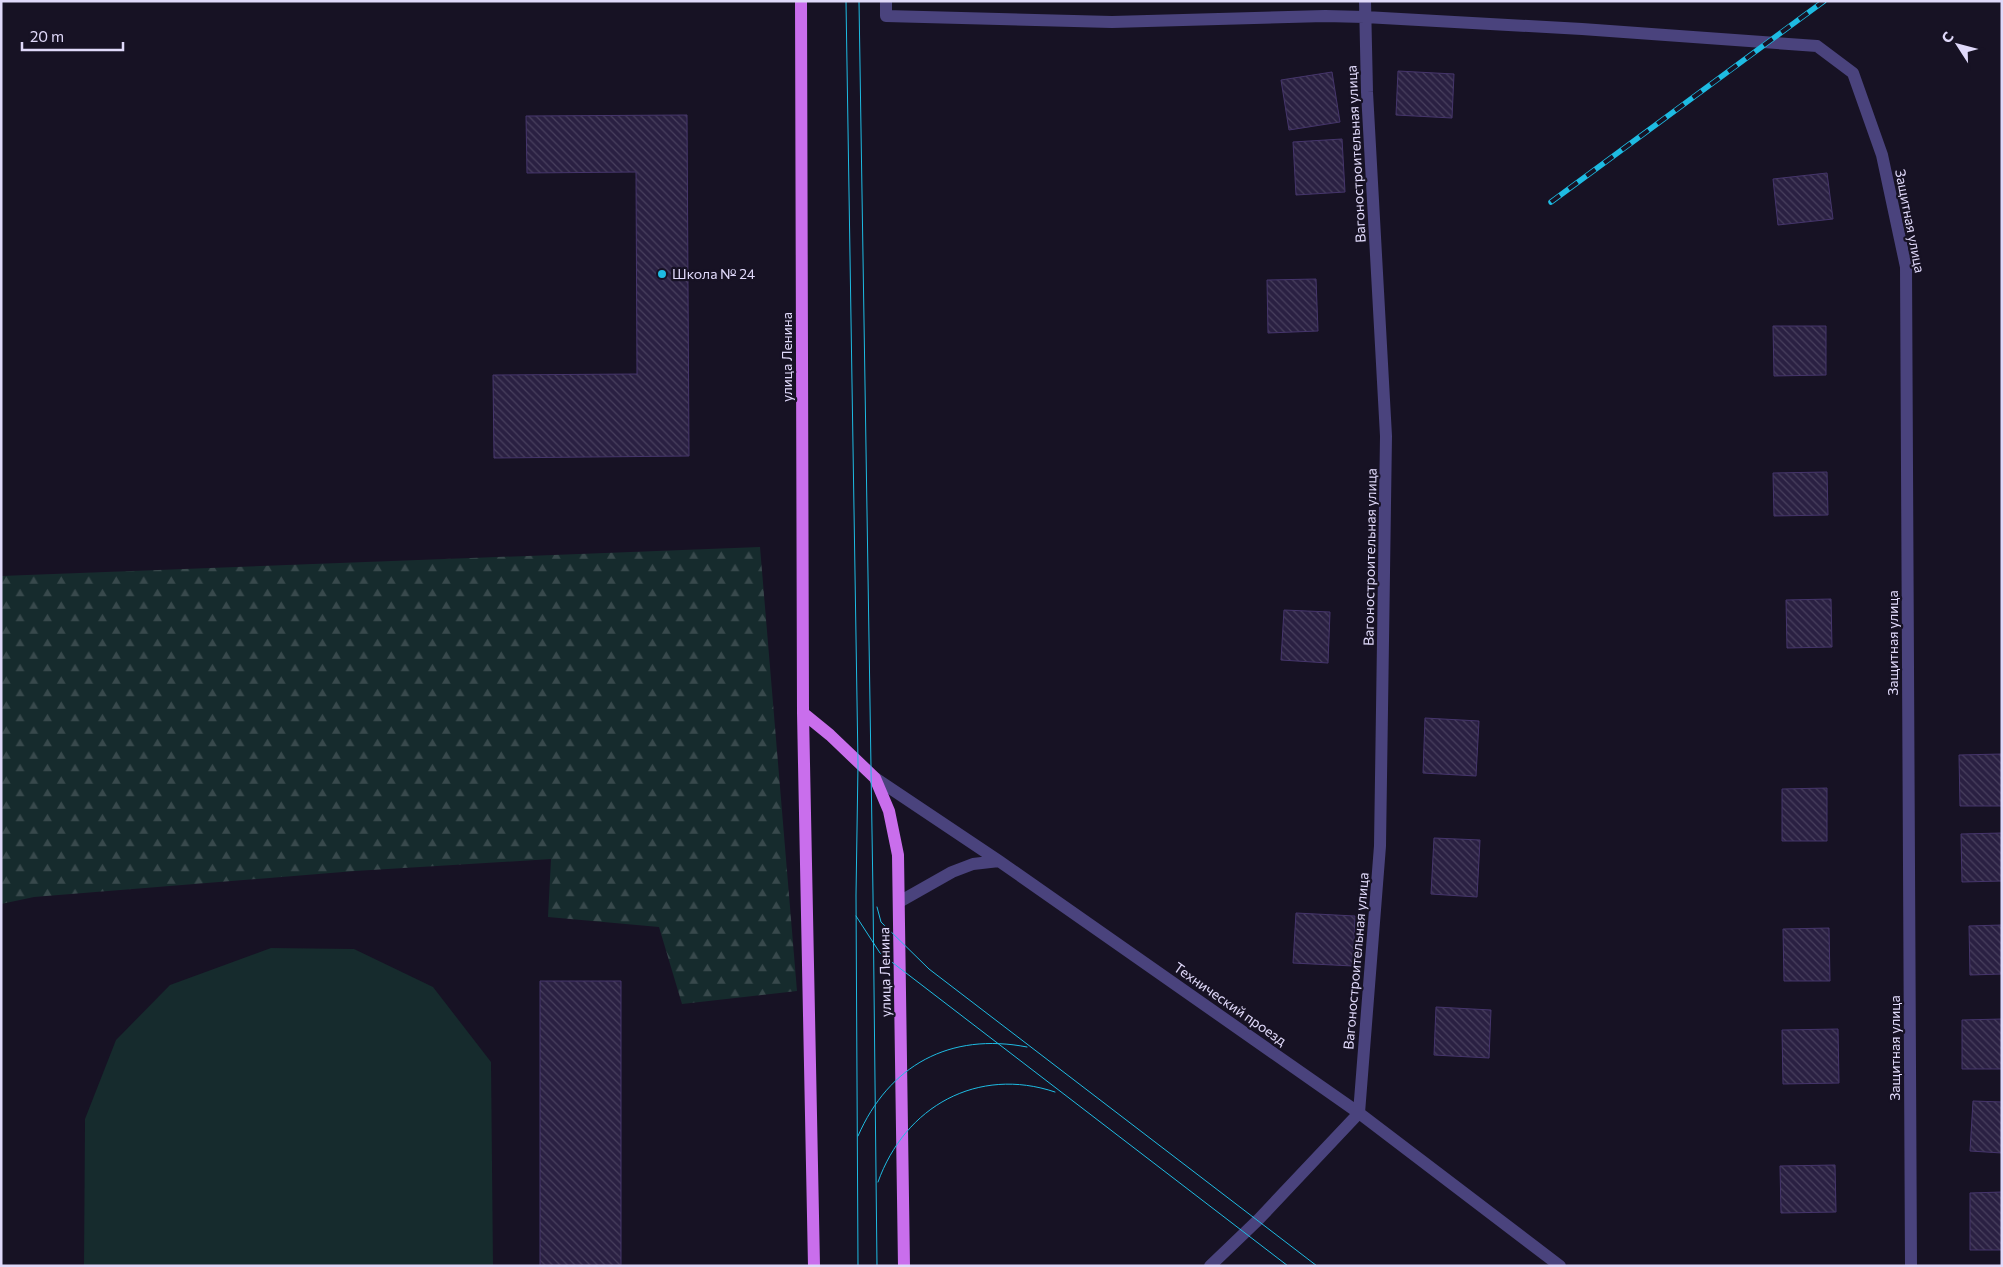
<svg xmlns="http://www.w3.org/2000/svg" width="2003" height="1267" viewBox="0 0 2003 1267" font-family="Commissioner,sans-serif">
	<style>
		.grass { fill: #162b2d }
		.forest { fill: url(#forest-firs) }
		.building { fill: url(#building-back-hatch); stroke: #45356b }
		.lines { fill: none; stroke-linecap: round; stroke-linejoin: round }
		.minor { stroke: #4a437d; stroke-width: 12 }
		.major { stroke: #c96eec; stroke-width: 12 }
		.tram { stroke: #1ebbe2; stroke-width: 1 }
		.rail-casing { stroke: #1ebbe2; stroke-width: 5.5 }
		.rail { stroke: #171224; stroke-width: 4; stroke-dasharray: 11; stroke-linecap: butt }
		.poi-dot { fill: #1ebbe2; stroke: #171224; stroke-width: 2 }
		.labels { text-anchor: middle; stroke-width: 4.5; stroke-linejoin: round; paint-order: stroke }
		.street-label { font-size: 14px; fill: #e0d9fa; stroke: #171224 }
		.poi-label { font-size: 14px; fill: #e0d9fa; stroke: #171224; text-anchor: start }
	</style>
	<defs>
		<pattern id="forest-firs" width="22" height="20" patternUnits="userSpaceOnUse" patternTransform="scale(1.25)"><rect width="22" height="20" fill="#162b2d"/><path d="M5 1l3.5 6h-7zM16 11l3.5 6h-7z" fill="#38494c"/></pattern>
		<pattern id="building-back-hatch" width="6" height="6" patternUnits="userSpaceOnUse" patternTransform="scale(1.25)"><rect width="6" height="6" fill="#2a2042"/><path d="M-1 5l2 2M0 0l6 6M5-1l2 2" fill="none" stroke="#49405e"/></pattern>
	</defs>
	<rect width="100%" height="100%" fill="#171224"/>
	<path class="grass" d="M271 948 354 949 433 987 491 1062 493 1266H84L85 1119 116 1040 170 985Z"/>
	<path class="forest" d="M760 547 797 991 682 1004 659 927 548 917 551 859 355 871 34 897 1 904V576Z"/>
	<path class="building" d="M1398 71 1454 74 1452 118 1396 115Z
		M1332 72 1340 122 1289 130 1281 80Z
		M687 115 689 456 494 458 493 375 637 374 636 172 527 173 526 116Z
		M1342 139 1345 192 1296 195 1293 142Z
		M1827 173 1833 219 1778 225 1773 179Z
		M1316 279 1318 331 1268 333 1267 280Z
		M1773 326H1826V375L1774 376Z
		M1827 472 1828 515 1774 516 1773 473Z
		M1831 599 1832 647 1787 648 1786 600Z
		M1284 610 1330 612 1328 663 1281 660Z
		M1425 718 1479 721 1476 776 1423 773Z
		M2002 754V806H1960L1959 755Z
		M1827 788V841H1782V789Z
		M2002 833V881L1962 882 1961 834Z
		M1434 838 1480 840 1477 897 1431 894Z
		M1296 913 1355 916 1353 966 1293 963Z
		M2002 925V974L1970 975 1969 926Z
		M1829 928 1830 981H1784L1783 929Z
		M540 981H621V1266H540Z
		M1436 1007 1491 1010 1489 1058 1434 1055Z
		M2002 1019V1069H1962V1020Z
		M1838 1029 1839 1083 1783 1084 1782 1030Z
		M1973 1101 2002 1102V1153L1970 1151Z
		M1835 1165 1836 1212 1781 1213 1780 1166Z
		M2002 1192V1250H1970V1193Z"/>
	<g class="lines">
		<path class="minor" d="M886 1V16L1112 22 1325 16 1365 17 1582 29 1817 46 1853 73 1882 155 1906 267 1911 1266
			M875 778 999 861 1359 1113 1560 1266
			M899 902 952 872 973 864 999 861
			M1210 1266 1258 1220 1359 1113 1380 846 1386 436 1367 92 1365 1"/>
		<path class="major" d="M801 1 803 713 814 1266
			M803 713 830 735 875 778 889 811 898 855 904 1266"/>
		<path class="tram" d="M846 1 858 764 856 895 858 1266
			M859 1 873 895 877 1266
			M877 907 881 922 929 969 1317 1266
			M856 916 880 953 1288 1266
			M858 1136C889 1065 950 1032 1027 1047
			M878 1182C905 1106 978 1066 1055 1092"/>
		<g class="rail-casing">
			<path id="rail" d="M1551 202 1824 1"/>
		</g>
		<use href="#rail" class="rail"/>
	</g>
	<circle class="poi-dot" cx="662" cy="274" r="5"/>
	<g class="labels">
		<g class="street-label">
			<text transform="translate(1356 154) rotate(-93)" y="5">Вагоностроительная улица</text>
			<text transform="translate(1910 221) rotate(79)" y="5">Защитная улица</text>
			<text transform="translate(787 357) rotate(-90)" y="5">улица Ленина</text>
			<text transform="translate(1370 557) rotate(-89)" y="5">Вагоностроительная улица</text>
			<text transform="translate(1893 643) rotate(-90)" y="5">Защитная улица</text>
			<text transform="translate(1356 961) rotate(-85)" y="5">Вагоностроительная улица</text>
			<text transform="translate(885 972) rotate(-91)" y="5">улица Ленина</text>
			<text transform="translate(1230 1004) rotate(35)" y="5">Технический проезд</text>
			<text transform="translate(1895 1048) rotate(-90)" y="5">Защитная улица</text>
		</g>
		<g class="poi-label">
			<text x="672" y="279">Школа № 24</text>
		</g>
	</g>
	<rect width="2003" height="1267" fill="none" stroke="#e0d9fa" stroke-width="5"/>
	<g transform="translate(1958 45) rotate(306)" stroke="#171224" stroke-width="4" paint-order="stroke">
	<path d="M0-4L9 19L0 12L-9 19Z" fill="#e0d9fa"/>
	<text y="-8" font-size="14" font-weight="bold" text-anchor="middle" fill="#e0d9fa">С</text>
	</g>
	<path d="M22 42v8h101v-8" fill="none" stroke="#e0d9fa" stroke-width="2.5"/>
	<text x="30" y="42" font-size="15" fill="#e0d9fa" stroke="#171224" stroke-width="4" paint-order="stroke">20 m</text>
</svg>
